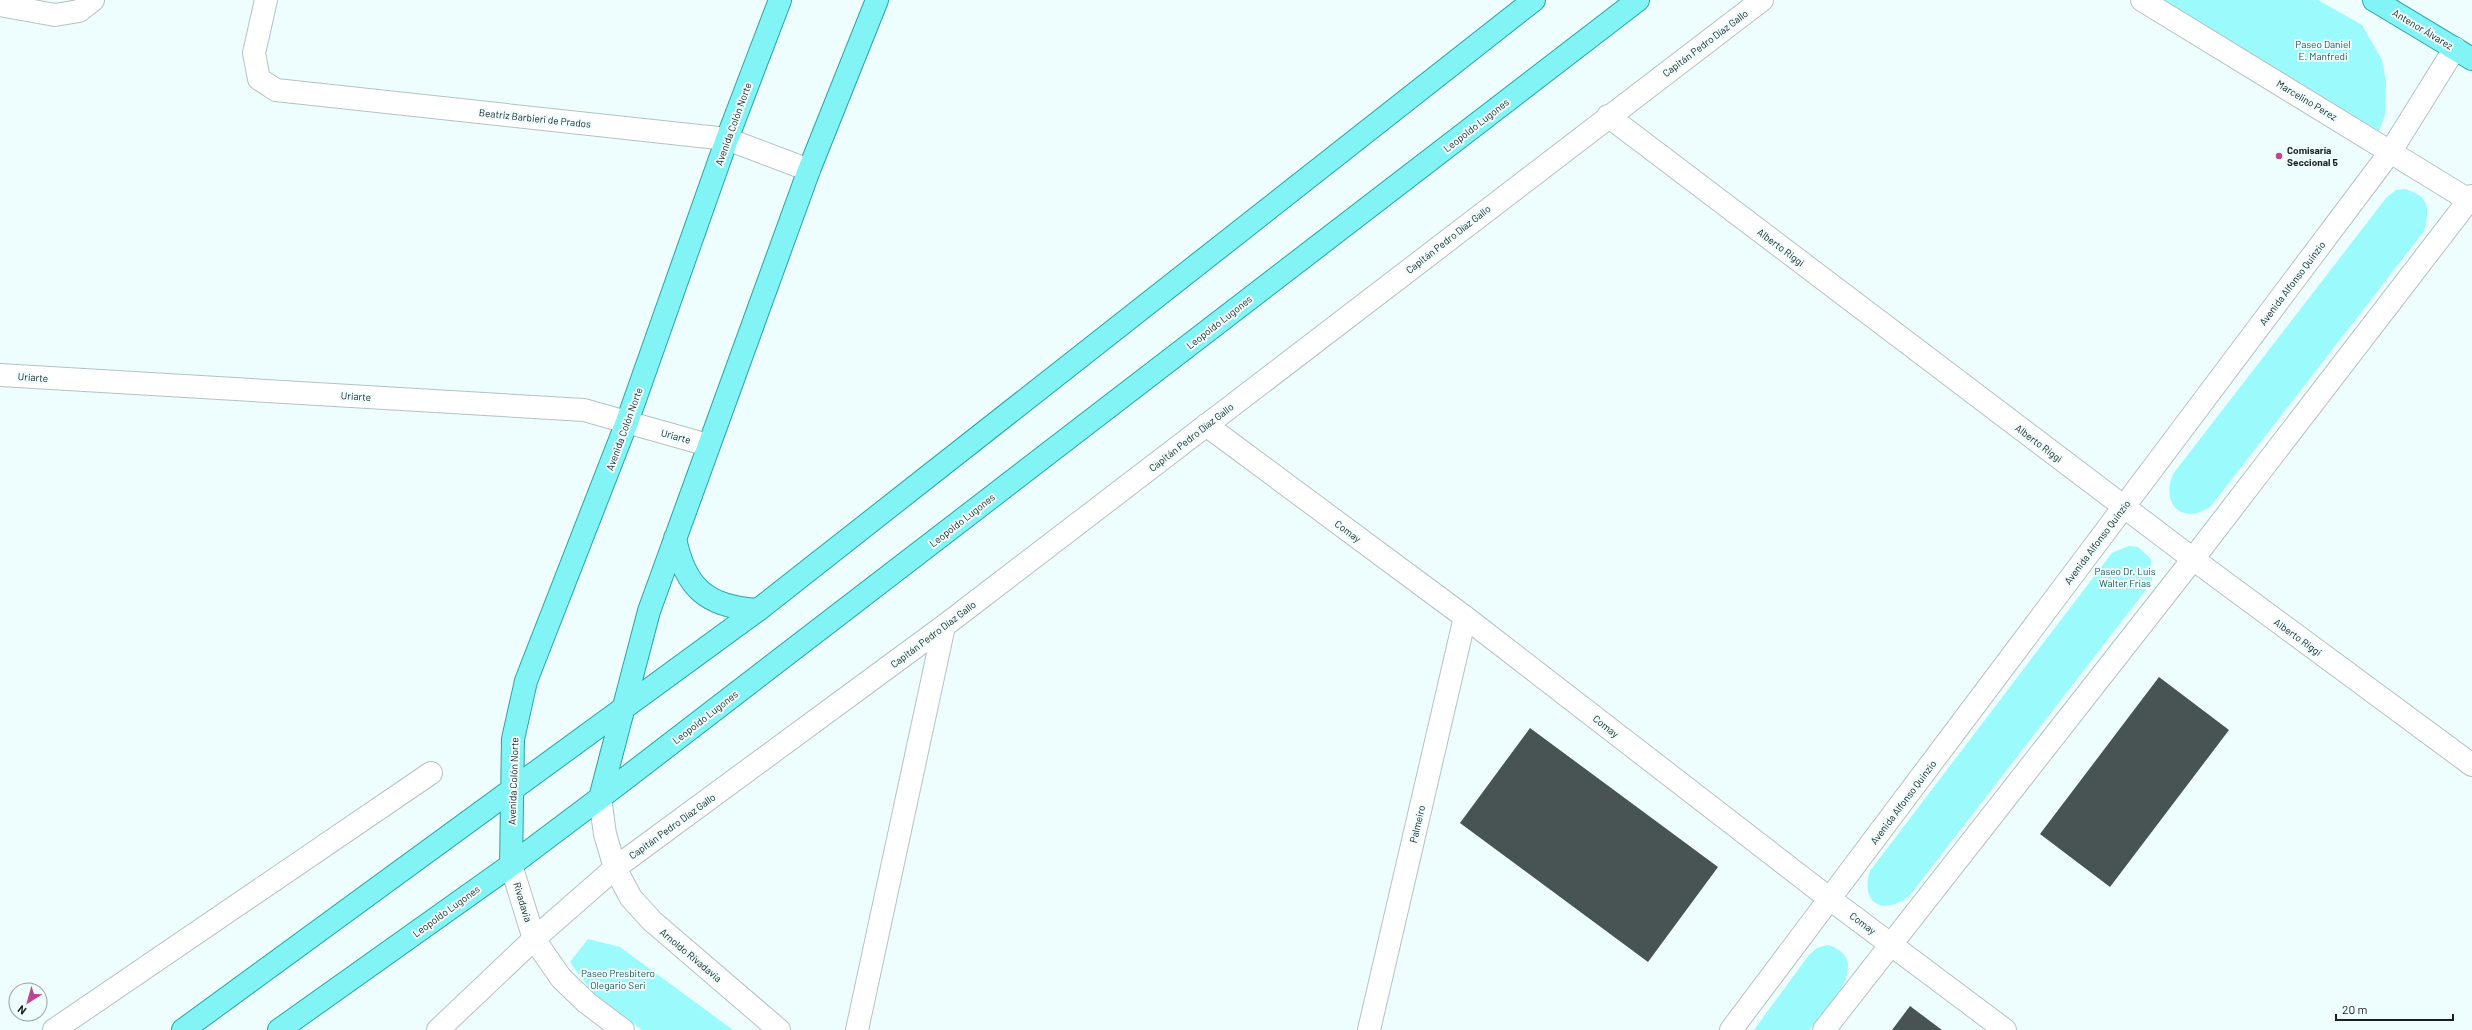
<svg xmlns="http://www.w3.org/2000/svg" width="2472" height="1030" viewBox="0 0 2472 1030" font-family="Barlow,sans-serif">
	<style>
		.green { fill: #9afafc }
		.building { fill: #485454 }
		.lines { fill: none; stroke-linecap: round; stroke-linejoin: round }
		.minor-casing { stroke: #b4c2c2; stroke-width: 24 }
		.major-casing { stroke: #28a4a6; stroke-width: 24 }
		.minor { stroke: #fff; stroke-width: 22 }
		.major { stroke: #83f4f5; stroke-width: 22 }
		.poi-dot { fill: #c24490; stroke: #eefdfd; stroke-width: 1.5 }
		.labels { text-anchor: middle; stroke-width: 4; stroke-linejoin: round; paint-order: stroke }
		.street-label { font-size: 10px; fill: #1a1f1f; stroke: #eefdfd }
		.park-label { font-size: 10px; fill: #1f5657; stroke: #eefdfd }
		.poi-label { font-size: 10px; font-weight: bold; fill: #1a1f1f; stroke: #eefdfd; text-anchor: start }
	</style>
	<rect width="100%" height="100%" fill="#eefdfd"/>
	<path class="green" d="M2159 0H2318L2362 25 2382 60 2386 81 2385 115 2379 131Z
		M2405 189C2430 197 2430 207 2424 231L2211 506C2184 526 2160 505 2173 474L2387 197 2396 190Z
		M2129 546 2138 547 2151 559 2152 582 1910 895C1886 916 1859 905 1870 871L2112 553Z
		M588 939 620 947 733 1030H642L595 996 570 962Z
		M1828 945C1876 960 1825 1009 1809 1030H1754L1809 955 1817 948Z"/>
	<path class="building" d="M2159 677 2229 730 2110 887 2040 834Z
		M1530 728 1718 867 1648 962 1460 823Z
		M1910 1006 1942 1030H1892Z"/>
	<g class="lines">
		<g class="minor-casing">
			<path id="minor" d="M266 0 254 53 259 79 276 90 727 139 809 170
				M2142 0 2472 202
				M0 5 55 15 79 11 93 0
				M1608 116 2193 559 2472 765
				M0 375 584 410 708 445
				M1206 425 1465 617 1830 899 2005 1030
				M600 798 605 834 615 868 631 898 652 921 779 1030
				M511 865 534 939 561 978 587 1003 623 1030
				M54 1030 431 773
				M438 1030 534 939 615 868 944 626 1762 0
				M857 1030 944 626
				M1369 1030 1465 617
				M1731 1030 2391 151 2455 48
				M1824 1030 2193 559 2472 196"/>
		</g>
		<g class="major-casing">
			<path id="major" d="M2374 0 2472 59
				M675 538C685 588 707 607 758 610
				M600 798 649 611 809 170 877 0
				M511 865 513 739 526 681 627 422 727 139 780 0
				M183 1030 758 610 1534 0
				M279 1030 511 865 600 798 1638 0"/>
		</g>
		<use href="#minor" class="minor"/>
		<use href="#major" class="major"/>
	</g>
	<circle class="poi-dot" cx="2279" cy="156" r="4"/>
	<g class="labels">
		<g class="street-label">
			<text transform="translate(2423 29) rotate(31)" y="4">Antenor Álvarez</text>
			<text transform="translate(1705 43) rotate(-37)" y="4">Capitán Pedro Díaz Gallo</text>
			<text transform="translate(2307 100) rotate(31)" y="4">Marcelino Perez</text>
			<text transform="translate(535 118) rotate(6)" y="4">Beatriz Barbieri de Prados</text>
			<text transform="translate(733 124) rotate(-70)" y="4">Avenida Colón Norte</text>
			<text transform="translate(1476 125) rotate(-38)" y="4">Leopoldo Lugones</text>
			<text transform="translate(1448 239) rotate(-38)" y="4">Capitán Pedro Díaz Gallo</text>
			<text transform="translate(1781 247) rotate(37)" y="4">Alberto Riggi</text>
			<text transform="translate(2292 283) rotate(-53)" y="4">Avenida Alfonso Quinzio</text>
			<text transform="translate(1219 322) rotate(-38)" y="4">Leopoldo Lugones</text>
			<text transform="translate(33 377) rotate(4)" y="4">Uriarte</text>
			<text transform="translate(356 396) rotate(4)" y="4">Uriarte</text>
			<text transform="translate(624 429) rotate(-70)" y="4">Avenida Colón Norte</text>
			<text transform="translate(676 436) rotate(15)" y="4">Uriarte</text>
			<text transform="translate(1191 437) rotate(-38)" y="4">Capitán Pedro Díaz Gallo</text>
			<text transform="translate(2039 443) rotate(37)" y="4">Alberto Riggi</text>
			<text transform="translate(962 520) rotate(-38)" y="4">Leopoldo Lugones</text>
			<text transform="translate(1348 531) rotate(37)" y="4">Comay</text>
			<text transform="translate(2097 542) rotate(-53)" y="4">Avenida Alfonso Quinzio</text>
			<text transform="translate(933 634) rotate(-37)" y="4">Capitán Pedro Díaz Gallo</text>
			<text transform="translate(2298 637) rotate(36)" y="4">Alberto Riggi</text>
			<text transform="translate(705 717) rotate(-38)" y="4">Leopoldo Lugones</text>
			<text transform="translate(1606 726) rotate(38)" y="4">Comay</text>
			<text transform="translate(513 781) rotate(-88)" y="4">Avenida Colón Norte</text>
			<text transform="translate(1903 802) rotate(-53)" y="4">Avenida Alfonso Quinzio</text>
			<text transform="translate(1417 824) rotate(-77)" y="4">Palmeiro</text>
			<text transform="translate(672 826) rotate(-36)" y="4">Capitán Pedro Díaz Gallo</text>
			<text transform="translate(523 902) rotate(73)" y="4">Rivadavia</text>
			<text transform="translate(446 911) rotate(-36)" y="4">Leopoldo Lugones</text>
			<text transform="translate(1863 923) rotate(37)" y="4">Comay</text>
			<text transform="translate(691 955) rotate(40)" y="4">Arnoldo Rivadavia</text>
		</g>
		<g class="park-label">
			<text x="2323" y="48">Paseo Daniel<tspan x="2323" dy="12">E. Manfredi</tspan></text>
			<text x="2125" y="575">Paseo Dr. Luis<tspan x="2125" dy="12">Walter Frias</tspan></text>
			<text x="618" y="977">Paseo Presbitero<tspan x="618" dy="12">Olegario Seri</tspan></text>
		</g>
		<g class="poi-label">
			<text x="2287" y="154">Comisaría<tspan x="2287" dy="12">Seccional 5</tspan></text>
		</g>
	</g>
	<g transform="translate(28 1002) rotate(217)"><circle r="19" fill="#eefdfd" stroke="#99a4a4"/>
	<path d="M0-3L7 15L0 10L-7 15Z" fill="#c24490"/>
	<text y="-6" font-size="11" font-weight="bold" text-anchor="middle" fill="#1a1f1f">N</text>
	</g>
	<path d="M2336 1014v6h117v-6" fill="none" stroke="#1a1f1f" stroke-width="2"/>
	<text x="2342" y="1014" font-size="12" fill="#1a1f1f" stroke="#eefdfd" stroke-width="3" paint-order="stroke">20 m</text>
</svg>
